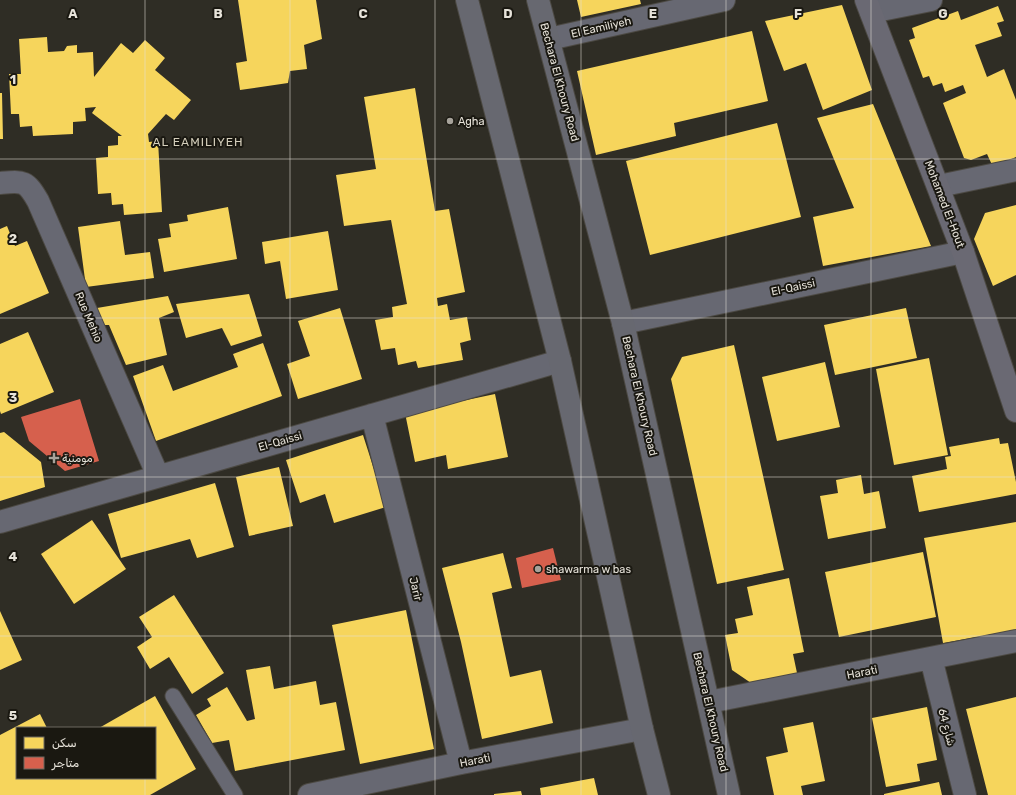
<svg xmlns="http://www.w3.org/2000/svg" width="1016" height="795" viewBox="0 0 1016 795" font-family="Rubik,'Noto Sans Arabic',sans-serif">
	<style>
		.homes { fill: #f6d55c }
		.shops { fill: #d6604d }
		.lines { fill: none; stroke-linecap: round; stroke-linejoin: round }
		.lane-casing { stroke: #4c4943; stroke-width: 17 }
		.street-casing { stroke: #4c4943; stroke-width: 24 }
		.secondary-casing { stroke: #4c4943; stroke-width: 24 }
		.primary-casing { stroke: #4c4943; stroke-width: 24 }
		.lane { stroke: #676872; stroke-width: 15 }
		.street { stroke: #676872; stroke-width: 22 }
		.secondary { stroke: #6a6973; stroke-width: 22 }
		.primary { stroke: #676870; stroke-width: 22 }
		.grid { fill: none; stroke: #e7e3da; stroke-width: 1; stroke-opacity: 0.55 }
		.poi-dot { fill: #a7a39b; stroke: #1a1811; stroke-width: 1.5 }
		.labels { text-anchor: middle; stroke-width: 4; stroke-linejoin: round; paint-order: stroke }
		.street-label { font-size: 11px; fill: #e7e3da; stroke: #1a1811 }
		.poi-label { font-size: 11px; fill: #e7e3da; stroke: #1a1811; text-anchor: start }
		.neighbourhood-label { font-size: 12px; letter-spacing: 1px; fill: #d5cfbc; stroke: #1a1811 }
		.grid-label { font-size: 13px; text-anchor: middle; font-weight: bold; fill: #e7e3da; stroke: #1a1811; stroke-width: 4; stroke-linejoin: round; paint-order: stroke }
	</style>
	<rect width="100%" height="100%" fill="#2f2d25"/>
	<path class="homes" d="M238 0H316L322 39 304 45 307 69 290 71 288 83 240 90 236 63 247 61Z
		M577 0H640L641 4 581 17Z
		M842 5 872 90 823 110 806 63 784 71 765 21Z
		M998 6 1004 21 997 23 1002 36 975 45 987 77 1004 69 1016 100V157L993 167 987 154 971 160 964 158 943 103 966 93 963 85 945 92 942 83 933 86 929 76 923 78 909 40 915 38 912 28 958 11 961 20Z
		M752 31 768 101 674 123 676 136 596 155 577 71Z
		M47 37 48 52 64 51 67 46 77 45V53L93 52 94 77 121 43 133 53 145 40 165 58 155 70 191 100 174 120 166 114 148 134 149 142 158 141 162 212 124 215 123 204 112 205 111 193 98 194 96 158 108 157V146L118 145V136H122L92 113 96 107 85 108 86 121 73 122V134L33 136 32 126 20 127 19 114H11L9 74H21L19 39Z
		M415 88 435 211 449 209 465 292 437 298 438 306 447 304 450 320 467 317 471 340 460 343 463 360 418 368 416 361 398 365 395 348 381 350 375 320 393 317 392 307 407 304 391 220 344 226 336 175 376 169 364 97Z
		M0 93H2L3 139H0Z
		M873 104 931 246 823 266 813 217 854 208 817 118Z
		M777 123 801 217 650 255 626 161Z
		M1016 205V275L993 286 974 239 985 213Z
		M228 207 237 259 164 272 158 239 171 237 169 224 188 221 187 215Z
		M120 221 125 255 150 252 154 278 86 287 78 227Z
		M7 226 15 246 27 241 49 293 0 314V229Z
		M328 231 338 290 286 299 280 261 265 264 262 242Z
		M249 294 262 336 231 346 222 328 186 338 176 304Z
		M168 296 174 312 159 318 167 355 126 365 109 325H99L97 308Z
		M340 308 362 379 298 399 287 364 310 356 298 321Z
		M906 308 917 358 835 375 824 325Z
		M28 332 54 392 1 414 0 411V344Z
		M263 343 282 396 156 441 133 376 163 365 173 391 238 367 233 354Z
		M734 345 784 570 717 584 671 379 682 357Z
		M929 358 948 455 894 465 876 369Z
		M825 362 840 427 777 441 762 377Z
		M495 394 508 457 448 469 446 455 415 462 405 413Z
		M4 432 41 462 45 487 0 501V433Z
		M363 435 386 507 334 523 325 494 300 503 286 460Z
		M999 438 1000 444 1008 443 1016 482V494L919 512 912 476 947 469 945 457 951 456 949 447Z
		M279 467 293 526 249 536 236 477Z
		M861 475 864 494 879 491 886 528 828 539 820 496 838 493 836 480Z
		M215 483 234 547 197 558 190 539 121 558 108 514Z
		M92 520 126 569 74 604 41 554Z
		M1016 522V630L943 643 924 538Z
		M923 552 936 617 839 637 825 572Z
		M503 553 512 588 492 593 510 677 541 670 553 723 482 739 461 642 442 568Z
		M789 578 804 652 793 654 797 673 751 683 732 670 725 635 738 633 735 619 753 615 747 587Z
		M174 595 224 673 192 694 169 657 150 669 137 647 152 637 139 617Z
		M406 610 434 749 360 764 332 625Z
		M0 611 22 660 0 670Z
		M270 666 274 689 316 681 320 705 336 702 345 750 235 771 229 740 212 743 196 715 211 706 207 699 227 687 247 721 255 719 246 670Z
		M155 696 196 769 150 795H0V735L40 714 47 728H17V778H155V728H99Z
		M1016 697V795H988L966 709Z
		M927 707 937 760 917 764 920 781 886 787 872 718Z
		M813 722 825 781 801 786 803 795H774L766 757 788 752 783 728Z
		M594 778 598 795H541L540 788Z
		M939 782 942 795H884V794Z
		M521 791 522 795H494V794Z"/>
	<path class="shops" d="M80 399 99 461 65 471 29 441 21 417Z
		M553 548 561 580 522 588 516 558Z"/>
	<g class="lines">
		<g class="lane-casing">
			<path id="lane" d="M173 696 235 795"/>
		</g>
		<g class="street-casing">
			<path id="street" d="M871 12 931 0
				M549 39 724 0
				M0 183C23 181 26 180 38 201L158 476
				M939 186 1016 170
				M623 323 963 252
				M372 415 461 763
				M0 522 560 361
				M931 658 965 795
				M709 702 1016 641
				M309 795 461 763 642 729"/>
		</g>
		<g class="secondary-casing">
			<path id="secondary" d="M866 0 963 252 1016 411"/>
		</g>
		<g class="primary-casing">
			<path id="primary" d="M467 0 560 361 642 729 659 795
				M538 0 623 323 729 795"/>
		</g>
		<use href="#lane" class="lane"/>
		<use href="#street" class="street"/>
		<use href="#secondary" class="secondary"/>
		<use href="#primary" class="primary"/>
	</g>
	<path class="grid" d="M145 0V728M290 0V795M435 0V795M581 0V795M726 0V795M871 0V795M0 159H1016M0 318H1016M0 477H1016M0 636H1016M145 778V795"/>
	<g class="poi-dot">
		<circle cx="450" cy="121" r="4"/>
		<path d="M52 452h4v4h4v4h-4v4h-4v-4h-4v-4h4z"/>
		<circle cx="538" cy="569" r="4"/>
	</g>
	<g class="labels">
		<g class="street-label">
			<text transform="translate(601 27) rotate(-13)" y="4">El Eamiliyeh</text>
			<text transform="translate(560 82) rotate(75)" y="4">Bechara El Khoury Road</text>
			<text transform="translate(945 204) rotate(69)" y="4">Mohamed El-Hout</text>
			<text transform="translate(793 287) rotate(-12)" y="4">El-Qaissi</text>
			<text transform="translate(89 317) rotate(67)" y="4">Rue Mehio</text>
			<text transform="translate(640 396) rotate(77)" y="4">Bechara El Khoury Road</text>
			<text transform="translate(280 441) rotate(-16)" y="4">El-Qaissi</text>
			<text transform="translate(416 589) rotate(76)" y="4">Jarir</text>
			<text transform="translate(862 672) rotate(-11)" y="4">Harati</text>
			<text transform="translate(711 712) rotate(77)" y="4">Bechara El Khoury Road</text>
			<text transform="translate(947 727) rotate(75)" y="4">شارع 64</text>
			<text transform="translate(475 760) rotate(-11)" y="4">Harati</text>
		</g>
		<g class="poi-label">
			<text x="458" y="125">Agha</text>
			<text x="62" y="462">مومنية</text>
			<text x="546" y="573">shawarma w bas</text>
		</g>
		<g class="neighbourhood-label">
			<text x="198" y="146">AL EAMILIYEH</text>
		</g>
	</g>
	<g class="grid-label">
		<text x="73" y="18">A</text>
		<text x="218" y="18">B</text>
		<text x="363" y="18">C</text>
		<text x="508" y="18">D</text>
		<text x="653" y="18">E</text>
		<text x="798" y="18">F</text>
		<text x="943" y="18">G</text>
		<text x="13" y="84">1</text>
		<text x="13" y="243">2</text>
		<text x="13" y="402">3</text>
		<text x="13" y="561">4</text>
		<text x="13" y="720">5</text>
	</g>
	<rect x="16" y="727" width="140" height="52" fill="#1a1811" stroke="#6c6961"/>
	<rect x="24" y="737" width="20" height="12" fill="#f6d55c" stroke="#6c6961"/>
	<text x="52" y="747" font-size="12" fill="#e7e3da">سكن</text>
	<rect x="24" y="757" width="20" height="12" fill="#d6604d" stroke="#6c6961"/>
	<text x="52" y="767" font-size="12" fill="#e7e3da">متاجر</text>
</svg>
